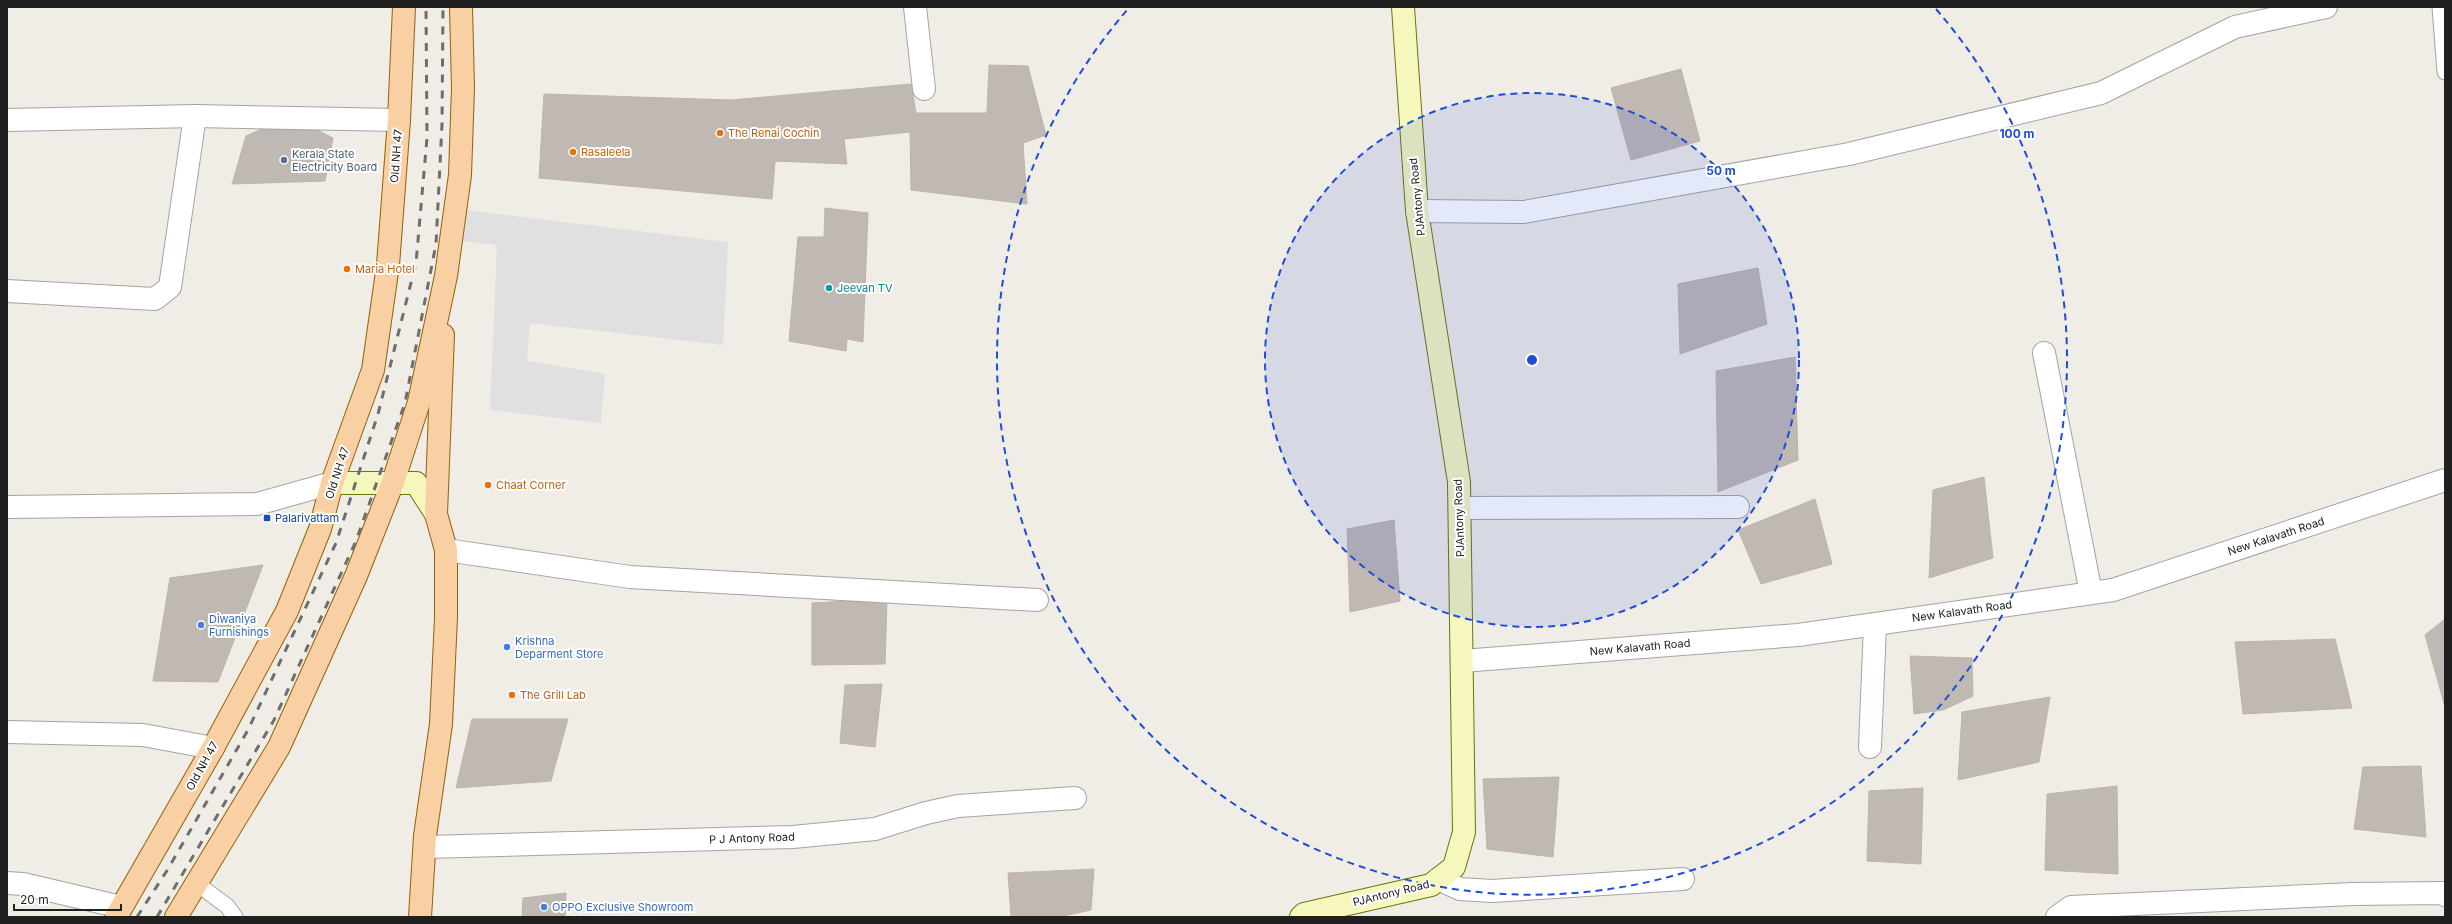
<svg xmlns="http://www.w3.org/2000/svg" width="2452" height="924" viewBox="0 0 2452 924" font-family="Inter,sans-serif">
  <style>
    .parking { fill: #e0e0e0 }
    .building { fill: #c0b8b3; stroke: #c1b3a9 }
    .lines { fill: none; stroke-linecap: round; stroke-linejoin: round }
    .lane-casing { stroke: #a4a4a4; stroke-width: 17 }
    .street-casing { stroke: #a4a4a4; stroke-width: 24 }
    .secondary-casing { stroke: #6c740a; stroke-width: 24 }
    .primary-casing { stroke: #956006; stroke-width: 24 }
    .lane { stroke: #fff; stroke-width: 15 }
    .street { stroke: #fff; stroke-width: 22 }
    .secondary { stroke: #f6f7bd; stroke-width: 22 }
    .primary { stroke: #f8d0a3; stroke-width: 22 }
    .rail { stroke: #6e6e6e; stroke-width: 3; stroke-dasharray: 8 8; stroke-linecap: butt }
    .ring { fill: none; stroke: #1d4ed8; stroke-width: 2; stroke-dasharray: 7 5 }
    .food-dot { fill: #e8710a; stroke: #fff; stroke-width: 1.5 }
    .service-dot { fill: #5c6f8a; stroke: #fff; stroke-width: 1.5 }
    .culture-dot { fill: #0f9aa8; stroke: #fff; stroke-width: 1.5 }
    .transit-dot { fill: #1a4fb4; stroke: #fff; stroke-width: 1.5 }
    .shop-dot { fill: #3f7fe0; stroke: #fff; stroke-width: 1.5 }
    .labels { text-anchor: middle; stroke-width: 4; stroke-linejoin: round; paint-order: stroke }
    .food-label { font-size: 11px; fill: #c56008; stroke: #fff; text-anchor: start }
    .service-label { font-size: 11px; fill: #4e5e75; stroke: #fff; text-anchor: start }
    .street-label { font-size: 11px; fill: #202020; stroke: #fff }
    .culture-label { font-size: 11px; fill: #0d838f; stroke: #fff; text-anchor: start }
    .transit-label { font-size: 11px; fill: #164399; stroke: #fff; text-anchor: start }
    .shop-label { font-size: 11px; fill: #366cbe; stroke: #fff; text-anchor: start }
    .centre { fill: #1d4ed8; stroke: #fff; stroke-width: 2 }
    .ring-label { font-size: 12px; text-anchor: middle; font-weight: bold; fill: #1d4ed8; stroke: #fff; stroke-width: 4; stroke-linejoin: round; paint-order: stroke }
  </style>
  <rect width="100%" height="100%" fill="#f0ece6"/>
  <path class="parking" d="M465,210l263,32 -5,103 -193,-22 -3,38 78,13 -4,49 -111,-13 7,-165 -37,-4z"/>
  <g class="building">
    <path d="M989,65l39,1 18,69 -23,8 4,61 -116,-14 -1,-58 -66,7 3,25 -72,-3 -3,38 -233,-21 5,-84 187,6 180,-16 5,29h71z"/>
    <path d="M1681,69l19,72 -69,19 -20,-72z"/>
    <path d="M269,126l48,4 16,8 -8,43 -93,3 14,-48z"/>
    <path d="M825,208l43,5 -5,129 -16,-3 -1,12 -57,-10 9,-104h26z"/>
    <path d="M1758,268l9,56 -87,30 -2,-70z"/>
    <path d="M1795,357l3,103 -80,32 -2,-121z"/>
    <path d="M1984,477l9,81 -64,20 4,-88z"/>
    <path d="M1815,499l17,65 -71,20 -23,-54z"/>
    <path d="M1394,520l6,81 -50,11 -3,-83z"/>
    <path d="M263,565l-45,117 -65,-1 17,-103z"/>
    <path d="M887,599l-2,65 -73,1v-62z"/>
    <path d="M2445,619v88l-20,-72z"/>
    <path d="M2335,639l17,69 -109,6 -8,-72z"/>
    <path d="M1910,656l62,2 1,38 -30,14 -29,4z"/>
    <path d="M882,684l-7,63 -35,-4 5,-58z"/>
    <path d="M2050,697l-11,65 -81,18 4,-68z"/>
    <path d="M472,719h96l-17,62 -95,7z"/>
    <path d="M2421,766l5,71 -72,-8 9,-62z"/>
    <path d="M1559,777l-6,80 -66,-8 -4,-70z"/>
    <path d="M2117,786l1,88 -73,-4 2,-76z"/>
    <path d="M1923,788l-2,76 -54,-3 2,-70z"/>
    <path d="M1094,869l-3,41 -32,7h-48l-3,-44z"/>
    <path d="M566,893l-1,24h-43l1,-19z"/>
  </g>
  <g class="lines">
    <defs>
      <g id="lane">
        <path d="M2440,7l5,65"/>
        <path d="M196,883l31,23 8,11"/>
      </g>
      <g id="street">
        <path d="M915,7l9,82"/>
        <path d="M7,120l188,-4 204,4"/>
        <path d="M1417,211l107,1 325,-58 252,-61 134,-66 91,-20"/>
        <path d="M7,291l148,8 15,-12 25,-171"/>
        <path d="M2044,353l47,240"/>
        <path d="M7,507l250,-3 75,-21"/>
        <path d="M1460,508l278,-1"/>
        <path d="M446,550l184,27 407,23"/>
        <path d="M1462,661l336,-26 315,-45 332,-110"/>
        <path d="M7,732l136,3 70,13"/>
        <path d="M1870,747l5,-123"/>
        <path d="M426,847l367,-10 82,-8 51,-16 32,-7 117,-8"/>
        <path d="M1438,879l22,10 32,2 191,-12"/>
        <path d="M7,883l16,1 98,23"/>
        <path d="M2057,917l14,-10 282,-13 89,-1 3,2"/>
      </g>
      <g id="secondary">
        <path d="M332,483h84l20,31"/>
        <path d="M1301,917l3,-3 127,-29 23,-18 10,-35 -5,-350 -42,-271 -14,-204"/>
      </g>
      <g id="primary">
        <path d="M116,917l97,-169 74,-137 33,-82 12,-46 41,-113 15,-105 11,-145 5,-113"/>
        <path d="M176,917l103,-170 77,-171 37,-94 26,-80 27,-126 14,-101 3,-87 -2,-81"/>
        <path d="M420,917l5,-81 16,-112 5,-106v-68l-10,-36 7,-179"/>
      </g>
    </defs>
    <use href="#lane" class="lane-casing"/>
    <use href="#street" class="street-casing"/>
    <use href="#secondary" class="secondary-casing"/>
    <use href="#primary" class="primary-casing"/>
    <use href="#lane" class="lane"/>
    <use href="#street" class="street"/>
    <use href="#secondary" class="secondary"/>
    <use href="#primary" class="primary"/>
    <g class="rail">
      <path d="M137,917l31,-48 80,-139 88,-187 42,-129 38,-151 11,-125 -1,-131"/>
      <path d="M157,917l117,-197 82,-179 49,-138 31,-159 6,-120 1,-117"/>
    </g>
  </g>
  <circle cx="1532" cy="360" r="267" fill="#1d4ed8" fill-opacity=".12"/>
  <g class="ring">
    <circle cx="1532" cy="360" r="267"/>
    <path d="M1936 9A535 535 0 1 1 1128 9"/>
  </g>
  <g class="food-dot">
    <circle cx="720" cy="133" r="4"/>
    <circle cx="573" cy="152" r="4"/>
    <circle cx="347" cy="269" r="4"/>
    <circle cx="488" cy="485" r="4"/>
    <circle cx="512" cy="695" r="4"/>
  </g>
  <circle class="service-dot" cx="284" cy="160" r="4"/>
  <circle class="culture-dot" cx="829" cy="288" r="4"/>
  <rect class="transit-dot" x="263" y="514" width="8" height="8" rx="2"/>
  <g class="shop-dot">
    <circle cx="201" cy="625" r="4"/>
    <circle cx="507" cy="647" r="4"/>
    <circle cx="544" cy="907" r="4"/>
  </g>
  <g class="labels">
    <g class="food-label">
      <text x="728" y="137">The Renai Cochin</text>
      <text x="581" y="156">Rasaleela</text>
      <text x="355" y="273">Maria Hotel</text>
      <text x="496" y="489">Chaat Corner</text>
      <text x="520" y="699">The Grill Lab</text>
    </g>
    <g class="service-label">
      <text x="292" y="158">Kerala State<tspan x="292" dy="13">Electricity Board</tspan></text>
    </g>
    <g class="street-label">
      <text transform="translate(396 156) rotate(-86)" y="4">Old NH 47</text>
      <text transform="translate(1417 197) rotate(-96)" y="4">PJAntony Road</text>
      <text transform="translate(337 473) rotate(-72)" y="4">Old NH 47</text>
      <text transform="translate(1459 518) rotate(-92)" y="4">PJAntony Road</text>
      <text transform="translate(2276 536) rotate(-18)" y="4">New Kalavath Road</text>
      <text transform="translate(1962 611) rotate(-8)" y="4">New Kalavath Road</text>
      <text transform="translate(1640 647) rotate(-5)" y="4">New Kalavath Road</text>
      <text transform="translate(202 766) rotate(-61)" y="4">Old NH 47</text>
      <text transform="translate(752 838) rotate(-2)" y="4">P J Antony Road</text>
      <text transform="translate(1391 893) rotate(-14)" y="4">PJAntony Road</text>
    </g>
    <g class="culture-label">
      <text x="837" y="292">Jeevan TV</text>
    </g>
    <g class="transit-label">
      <text x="275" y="522">Palarivattam</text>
    </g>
    <g class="shop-label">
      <text x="209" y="623">Diwaniya<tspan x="209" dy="13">Furnishings</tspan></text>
      <text x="515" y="645">Krishna<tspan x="515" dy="13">Deparment Store</tspan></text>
      <text x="552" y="911">OPPO Exclusive Showroom</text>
    </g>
  </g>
  <circle cx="1532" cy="360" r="6" class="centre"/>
  <g class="ring-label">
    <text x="2017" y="138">100 m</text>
    <text x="1721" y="175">50 m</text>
  </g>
  <rect width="2452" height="924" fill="none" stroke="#202020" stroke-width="16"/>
  <path d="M14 904v6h107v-6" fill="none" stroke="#202020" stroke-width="2"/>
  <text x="20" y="904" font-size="12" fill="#202020" stroke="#ffffff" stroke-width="3" paint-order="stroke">20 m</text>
</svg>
